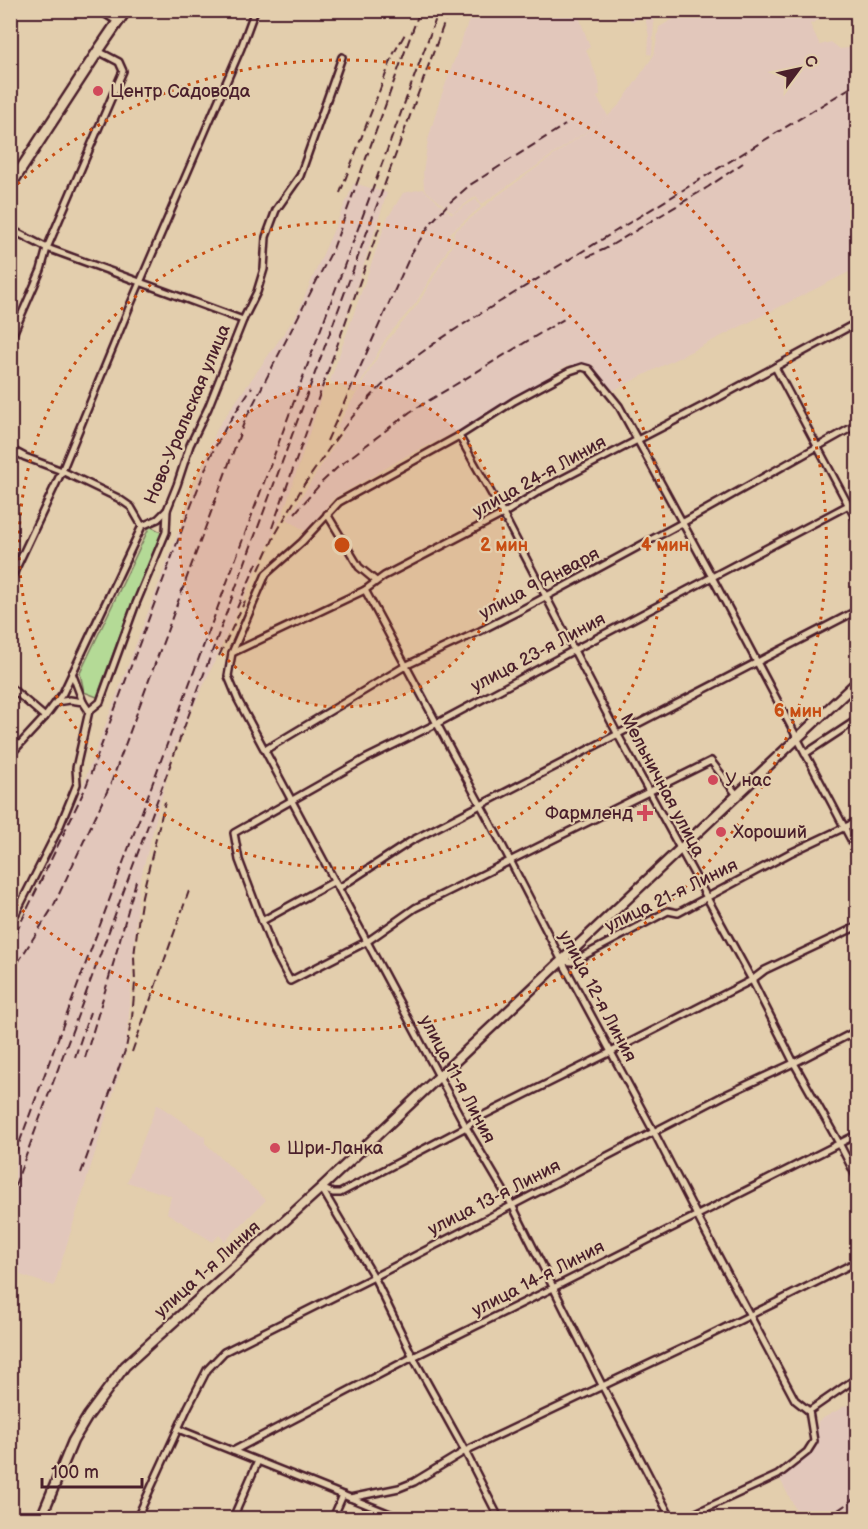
<svg xmlns="http://www.w3.org/2000/svg" width="868" height="1529" viewBox="0 0 868 1529" font-family="'Balsamiq Sans',sans-serif">
  <style>
    .built { fill: #e2c7bb }
    .green { fill: #b4da96; stroke: #7f7c60; stroke-width: 1.5 }
    .lines { fill: none; stroke-linecap: round; stroke-linejoin: round }
    .street-casing { stroke: #4a1f2b; stroke-width: 10 }
    .secondary-casing { stroke: #4a1f2b; stroke-width: 13 }
    .primary-casing { stroke: #4a1f2b; stroke-width: 14 }
    .street { stroke: #e3cead; stroke-width: 5 }
    .secondary { stroke: #e3cead; stroke-width: 8 }
    .primary { stroke: #e3cead; stroke-width: 9 }
    .rail { stroke: #4a1f2b; stroke-width: 2; stroke-dasharray: 9 4.5; stroke-linecap: butt }
    .ring { fill: none; stroke: #c84d12; stroke-width: 3; stroke-dasharray: 3 6 }
    .poi-dot { fill: #d1495b; stroke: #e3cead; stroke-width: 2 }
    .labels { text-anchor: middle; stroke-width: 4.5; stroke-linejoin: round; paint-order: stroke }
    .poi-label { font-size: 18px; fill: #4a1f2b; stroke: #e3cead; text-anchor: start }
    .street-label { font-size: 18px; fill: #4a1f2b; stroke: #e3cead }
    .centre { fill: #c84d12; stroke: #e3cead; stroke-width: 3 }
    .ring-label { font-size: 18px; text-anchor: middle; font-weight: bold; fill: #c84d12; stroke: #e3cead; stroke-width: 4.5; stroke-linejoin: round; paint-order: stroke }
  </style>
  <rect width="100%" height="100%" fill="#e3cead"/>
  <filter id="ink" filterUnits="userSpaceOnUse"><feTurbulence type="fractalNoise" baseFrequency=".0167" numOctaves="2"/><feDisplacementMap in="SourceGraphic" scale="12" xChannelSelector="R" yChannelSelector="G"/><feConvolveMatrix kernelMatrix="1 2 1 2 8 2 1 2 1" color-interpolation-filters="sRGB"/></filter>
  <g filter="url(#ink)">
    <g class="built">
      <path d="M473,11h104l13,36 -4,3 13,32 1,13 -3,2 11,19 13,-13 33,-48 5,-28 29,-16h133l4,6 -15,7 10,21 11,-3 9,7 17,-2v221l-245,123 -15,-14 -4,-12h-25l-112,67 -48,23 -75,44 -27,33 -19,-13 55,-86 -5,-7 50,-85 31,-37 37,-64 -2,-7 44,-37 110,-79 -125,87 -6,-8 -23,17 -29,-24 -1,-17 5,-32 11,-38 28,-77z"/>
      <path d="M629,11h22l3,13 -2,31 -4,-1 1,-17 -4,-20 -14,4z"/>
      <path d="M354,183l33,10 -104,321 -109,235 -35,136 -13,167 -72,234 -43,-14v-332l66,-140 141,-373 78,-111z"/>
      <path d="M423,189l29,25 24,-15 5,8 -31,26 3,7 -37,63 -30,35 -31,55 -25,-12 57,-162 16,-26z"/>
      <path d="M157,1104l48,33v6l61,57 -41,41 -6,-6 -6,7 -46,-29 4,-17 -44,-14z"/>
      <path d="M847,1405l7,12 3,-3v104h-57l-20,-39 26,-23 10,-12 2,-23z"/>
    </g>
    <path class="green" d="M150,526l13,7 -38,88 -28,76 -13,-5 -4,-19z"/>
    <g class="lines">
      <defs>
        <g id="street">
          <path d="M10,229l37,19 196,72"/>
          <path d="M10,341l31,-71 6,-22 76,-177 -4,-9 -21,-11"/>
          <path d="M775,367l83,156"/>
          <path d="M459,436l44,78 115,221 134,245 42,83 45,80 19,37"/>
          <path d="M10,449l15,8 37,14 56,27 13,9 11,19"/>
          <path d="M327,514l32,53 17,14"/>
          <path d="M10,581l52,-110 67,-163 112,-260 14,-38"/>
          <path d="M365,590l134,249 63,122 92,171 53,103 88,165 14,11"/>
          <path d="M232,653l133,-63 19,-14 119,-62 38,-24 162,-84 155,-84"/>
          <path d="M72,673l11,29"/>
          <path d="M10,687l35,30"/>
          <path d="M89,711l11,-9 35,-96 31,-74 1,-22"/>
          <path d="M265,750l142,-85 73,-34 41,-21 161,-87 176,-99"/>
          <path d="M805,754l53,-35"/>
          <path d="M10,755l35,-38 18,-24 79,-167 16,-7 9,-9 10,-25 13,-40 18,-37 35,-88 14,-28 7,-23 2,-32 10,-27 24,-34 42,-119"/>
          <path d="M335,881l-73,40 -23,-61 -5,-27 131,-74 71,-35 138,-74 284,-150"/>
          <path d="M339,888l72,-47 447,-231"/>
          <path d="M262,921l11,28 17,32 78,-40 47,-33 296,-147 26,34"/>
          <path d="M10,925l49,-97 18,-44 -1,-16 13,-57 -6,-9 -13,-2 -14,2"/>
          <path d="M562,961l10,1 96,-51 10,2 112,-60 68,-32"/>
          <path d="M321,1188l12,5h7l126,-66 12,-9 133,-66 141,-72 13,-10 93,-44"/>
          <path d="M322,1189l52,88 39,80 52,94 34,67"/>
          <path d="M178,1429l222,89"/>
          <path d="M233,1451l180,-94 140,-69 305,-154"/>
          <path d="M350,1498l49,-10 15,-6 51,-31 239,-113 77,-38 77,-39"/>
          <path d="M137,1518l51,-111 19,-37 17,-18 150,-75 349,-181 75,-35 60,-31"/>
          <path d="M233,1518l25,-57"/>
          <path d="M333,1518l10,-23"/>
          <path d="M671,1518l-69,-133 -90,-180 -46,-78 -228,-427 -10,-24 4,-23 34,-79 36,-32 37,-40 120,-66 55,-35 56,-30 12,-4 7,2 30,37 93,171 146,276"/>
          <path d="M685,1518l93,-43 29,-23 7,-11 -5,-30 49,-34"/>
        </g>
        <g id="secondary">
          <path d="M102,10l17,11"/>
          <path d="M41,1518l32,-77 15,-25 37,-50 196,-178 537,-507"/>
        </g>
        <path id="primary" d="M10,186l88,-135 28,-41"/>
      </defs>
      <use href="#street" class="street-casing"/>
      <use href="#secondary" class="secondary-casing"/>
      <use href="#primary" class="primary-casing"/>
      <use href="#street" class="street"/>
      <use href="#secondary" class="secondary"/>
      <use href="#primary" class="primary"/>
      <g class="rail">
        <path d="M340,193l54,-140 11,-19"/>
        <path d="M587,257l18,-8 103,-62 35,-24"/>
        <path d="M327,441l84,-187 20,-31 17,-19 22,-19 95,-60"/>
        <path d="M303,486c19,-26 36,-55 58,-79 14,-15 30,-31 47,-44 34,-27 72,-49 108,-71l342,-209"/>
        <path d="M295,513l27,-31 17,-16 71,-54 154,-93"/>
        <path d="M272,528l107,-300"/>
        <path d="M259,570l16,-35 31,-54"/>
        <path d="M237,608l21,-47"/>
        <path d="M219,656l26,-55"/>
        <path d="M10,945l75,-156 101,-270 25,-64 15,-28 26,-40"/>
        <path d="M10,975l43,-68 58,-124 134,-363 88,-171 87,-239"/>
        <path d="M132,1052l58,-164"/>
        <path d="M75,1057l15,-45"/>
        <path d="M85,1058l29,-97 22,-80"/>
        <path d="M10,1168l429,-1158"/>
        <path d="M81,1173l45,-125 6,-30 3,-35 -1,-27 5,-41 3,-19 23,-94"/>
        <path d="M10,1199l439,-1189"/>
        <path d="M827,1518l31,-22"/>
      </g>
    </g>
  </g>
  <circle cx="342" cy="545" r="162" fill="#c84d12" fill-opacity=".12"/>
  <g class="ring">
    <circle cx="342" cy="545" r="162"/>
    <circle cx="342" cy="545" r="323"/>
    <path d="M11 190A485 485 0 1 1 11 900"/>
  </g>
  <g class="poi-dot">
    <circle cx="98" cy="91" r="6"/>
    <circle cx="713" cy="780" r="6"/>
    <path d="M642 804h6v6h6v6h-6v6h-6v-6h-6v-6h6z"/>
    <circle cx="721" cy="832" r="6"/>
    <circle cx="275" cy="1148" r="6"/>
  </g>
  <g class="labels">
    <g class="poi-label">
      <text x="110" y="97">Центр Садовода</text>
      <text x="725" y="786">У нас</text>
      <text x="633" y="819" text-anchor="end">Фармленд</text>
      <text x="733" y="838">Хороший</text>
      <text x="287" y="1154">Шри-Ланка</text>
    </g>
    <g class="street-label">
      <text transform="translate(187 414) rotate(-67)" y="6">Ново-Уральская улица</text>
      <text transform="translate(539 476) rotate(-29)" y="6">улица 24-я Линия</text>
      <text transform="translate(539 583) rotate(-28)" y="6">улица 9 Января</text>
      <text transform="translate(538 652) rotate(-28)" y="6">улица 23-я Линия</text>
      <text transform="translate(663 785) rotate(62)" y="6">Мельничная улица</text>
      <text transform="translate(671 895) rotate(-26)" y="6">улица 21-я Линия</text>
      <text transform="translate(598 996) rotate(62)" y="6">улица 12-я Линия</text>
      <text transform="translate(458 1079) rotate(62)" y="6">улица 11-я Линия</text>
      <text transform="translate(494 1197) rotate(-27)" y="6">улица 13-я Линия</text>
      <text transform="translate(207 1269) rotate(-42)" y="6">улица 1-я Линия</text>
      <text transform="translate(538 1278) rotate(-27)" y="6">улица 14-я Линия</text>
    </g>
  </g>
  <circle cx="342" cy="545" r="9" class="centre"/>
  <g class="ring-label">
    <text x="504" y="551">2 мин</text>
    <text x="665" y="551">4 мин</text>
    <text x="798" y="717">6 мин</text>
  </g>
  <rect width="868" height="1529" fill="none" stroke="#e3cead" stroke-width="36"/>
  <rect x="18" y="18" width="832" height="1493" fill="none" stroke="#4a1f2b" stroke-width="2" filter="url(#ink)"/>
  <g transform="translate(799 69) rotate(57)" stroke="#e3cead" stroke-width="4.5" paint-order="stroke">
  <path d="M0-4.5L10 22L0 15L-10 22Z" fill="#4a1f2b"/>
  <text y="-9" font-size="16" font-weight="bold" text-anchor="middle" fill="#4a1f2b">С</text>
  </g>
  <path d="M42 1478v9h100v-9" fill="none" stroke="#4a1f2b" stroke-width="3"/>
  <text x="51" y="1478" font-size="18" fill="#4a1f2b" stroke="#e3cead" stroke-width="4.5" paint-order="stroke">100 m</text>
</svg>
